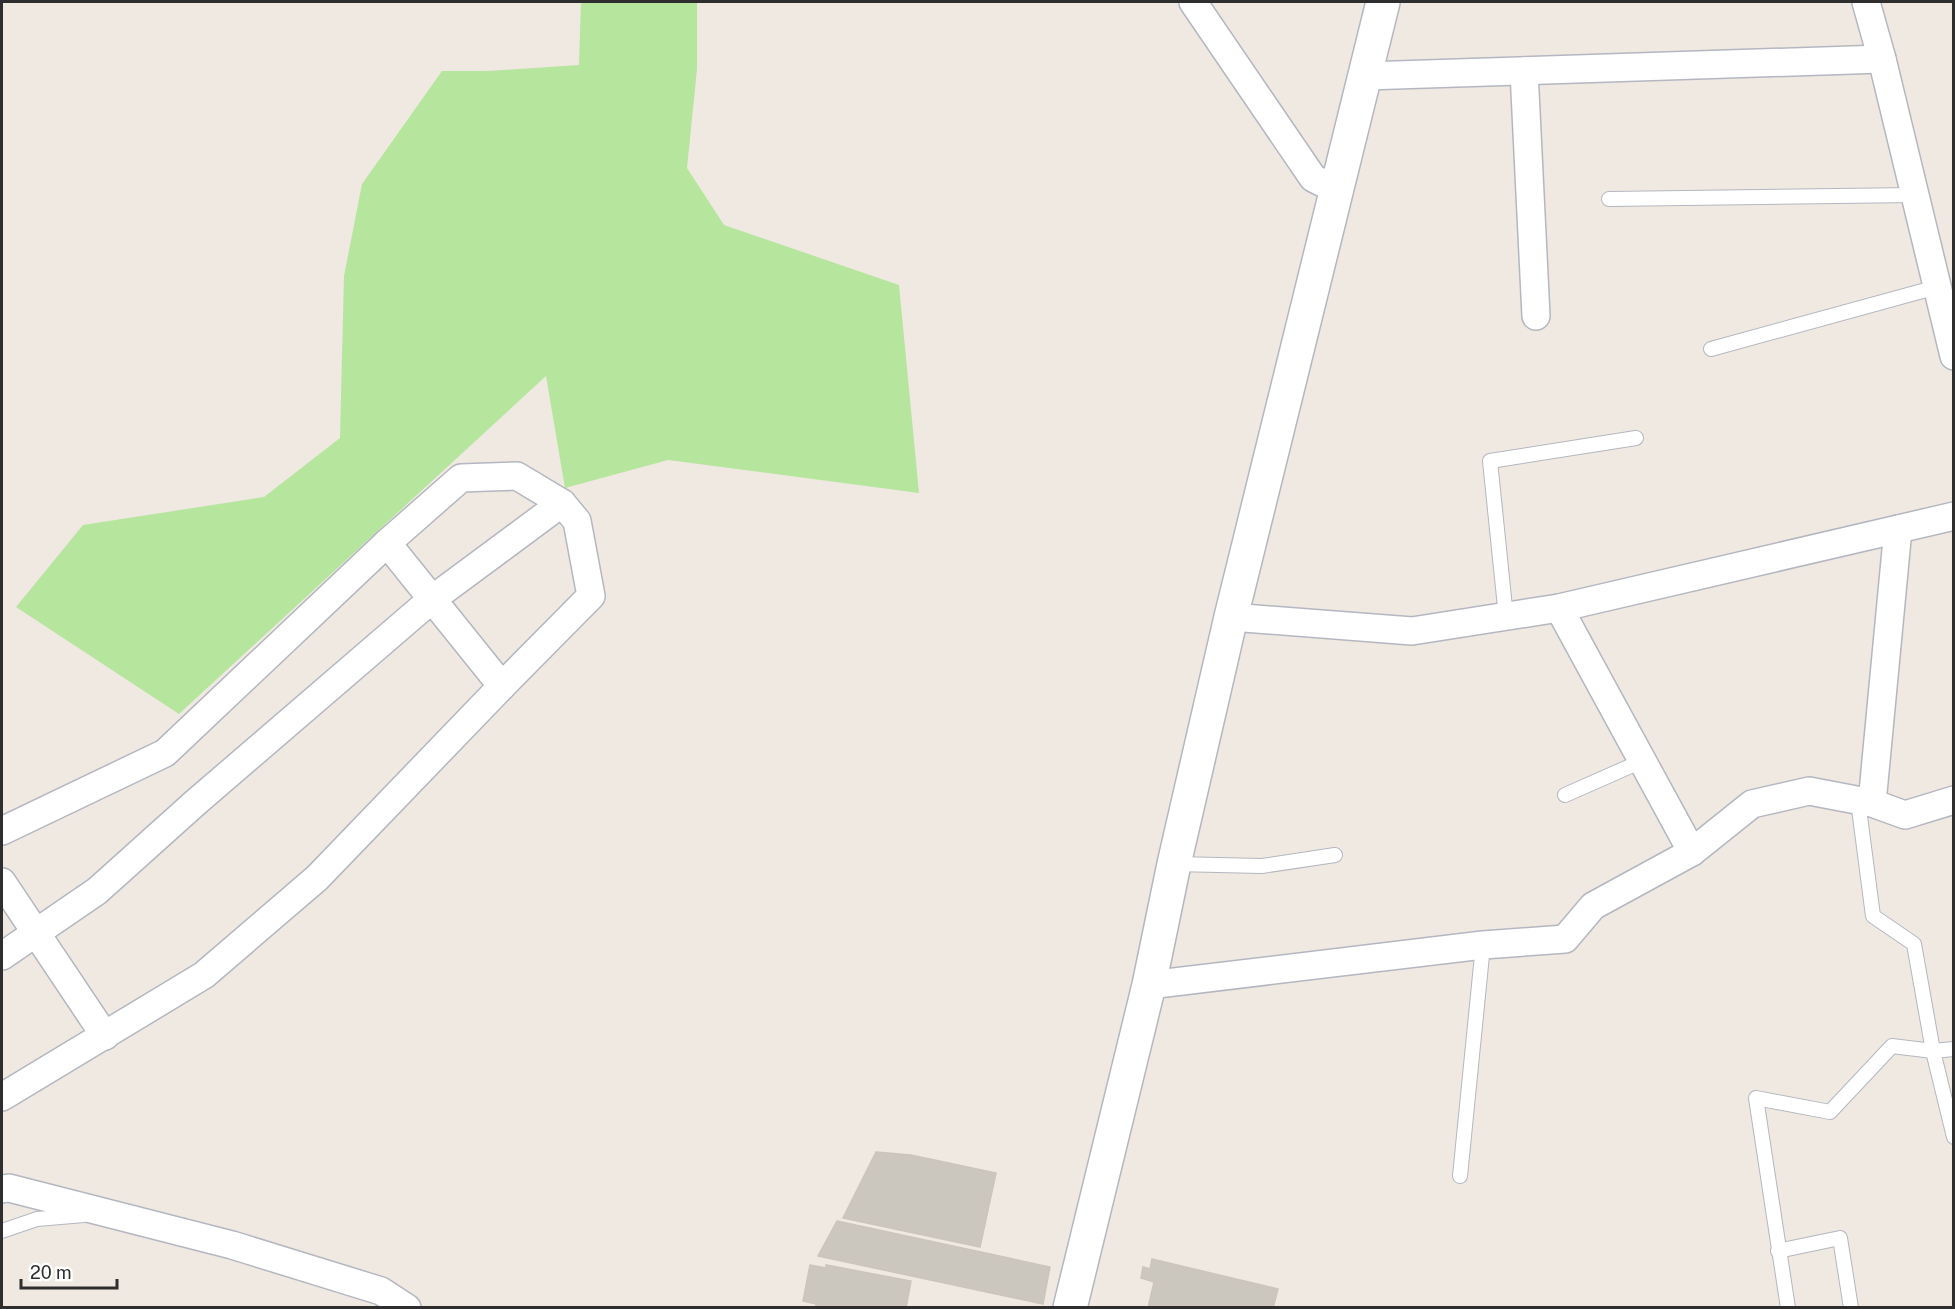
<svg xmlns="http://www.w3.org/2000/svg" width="1955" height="1309" viewBox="0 0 1955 1309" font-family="'Public Sans',sans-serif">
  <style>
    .green { fill: #b6e59e }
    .building { fill: #cbc7bf; stroke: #cbc5ba; stroke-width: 1.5 }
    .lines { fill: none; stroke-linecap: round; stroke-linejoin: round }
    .lane-casing { stroke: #b4b7c1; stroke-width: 16 }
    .street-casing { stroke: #b4b7c1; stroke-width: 30 }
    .secondary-casing { stroke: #b4b7c1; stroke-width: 36 }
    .lane { stroke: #fff; stroke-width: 14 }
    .street { stroke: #fff; stroke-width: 27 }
    .secondary { stroke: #fff; stroke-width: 33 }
  </style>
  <rect width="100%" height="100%" fill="#efe9e1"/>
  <path class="green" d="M581,2h116v67l-10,99 37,57 175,60 20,208 -251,-33 -103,28 -19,-112 -367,338 -163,-107 67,-82 181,-28 76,-59 4,-162 18,-92 80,-113h46l91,-6z"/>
  <g class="building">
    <path d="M876,1152l35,3 85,18 -16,74 -137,-29z"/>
    <path d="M837,1221l213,46 -7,37 -225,-48z"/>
    <path d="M1152,1259l126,30 -5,19h-125l6,-26 -13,-4 2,-11 7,2z"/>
    <path d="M810,1265l16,3v-3l85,16 -5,27h-90v-4l-13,-3z"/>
  </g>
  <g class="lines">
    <defs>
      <g id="lane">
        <path d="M1609,199l306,-4"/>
        <path d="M1711,349l226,-62"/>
        <path d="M1506,617l-16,-156 146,-23"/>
        <path d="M1565,795l77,-34"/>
        <path d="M1858,801l15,115 41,28 19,107 21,86"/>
        <path d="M1174,864l88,2 73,-11"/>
        <path d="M1460,1176l23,-231"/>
        <path d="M2,1231l35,-12 47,-4"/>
        <path d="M1778,1251l62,-13 11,70"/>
        <path d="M1788,1308l-32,-210 74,14 62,-66 41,5 21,-2"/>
      </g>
      <g id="street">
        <path d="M1193,2l120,176 24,12"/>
        <path d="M1866,2l16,57 72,297"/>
        <path d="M1524,71l12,245"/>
        <path d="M1365,76l517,-17"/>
        <path d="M387,543l115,143"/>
        <path d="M1559,608l133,244"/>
        <path d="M1231,617l181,14 147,-23 395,-92"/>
        <path d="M1872,803l26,-274"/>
        <path d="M2,831l163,-78 222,-210 74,-65 56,-2 45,27 15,18 14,75 -89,90 -185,192 -113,97 -202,122"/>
        <path d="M2,882l103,154"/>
        <path d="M2,956l95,-65 98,-88 236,-203 131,-97"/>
        <path d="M1149,985l334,-40 82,-6 28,-33 99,-54 60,-48 57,-13 63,12 33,12 49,-15"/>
        <path d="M2,1189l7,-1 223,57 149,46 26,17"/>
      </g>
      <path id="secondary" d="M1070,1308l79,-323 25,-121 57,-247 152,-615"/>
    </defs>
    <use href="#lane" class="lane-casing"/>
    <use href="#street" class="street-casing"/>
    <use href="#secondary" class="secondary-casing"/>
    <use href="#lane" class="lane"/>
    <use href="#street" class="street"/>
    <use href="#secondary" class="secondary"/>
  </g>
  <rect width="1955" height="1309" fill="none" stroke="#2e2e2e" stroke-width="6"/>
  <path d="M21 1279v9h96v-9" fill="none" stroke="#2e2e2e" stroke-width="3"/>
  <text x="30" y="1279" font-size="18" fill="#2e2e2e" stroke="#ffffff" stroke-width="4.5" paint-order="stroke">20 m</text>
</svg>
